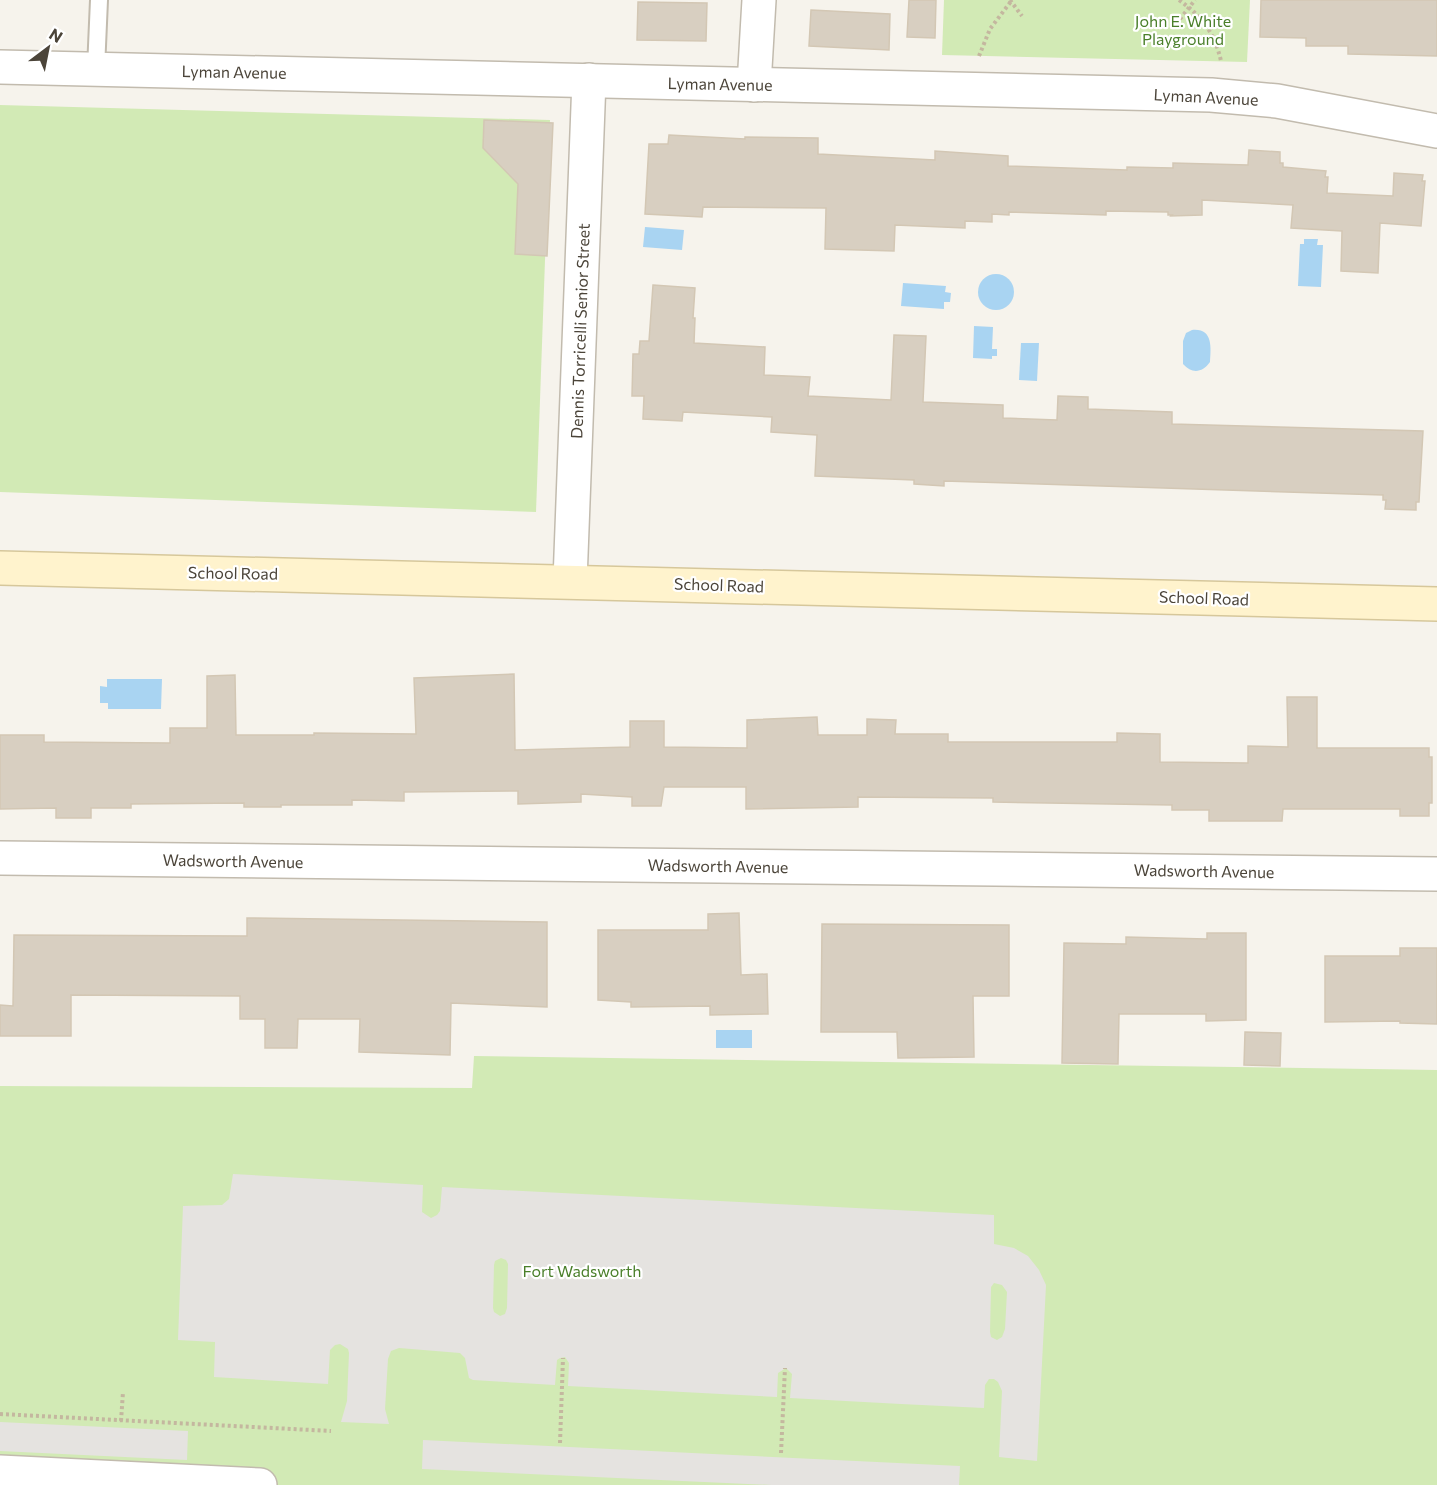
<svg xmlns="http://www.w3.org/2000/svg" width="1437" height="1485" viewBox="0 0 1437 1485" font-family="Commissioner,sans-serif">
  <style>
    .green { fill: #d2eab5 }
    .parking { fill: #e5e3e0; fill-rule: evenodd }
    .water { fill: #a9d4f2 }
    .building { fill: #d8cfc1; stroke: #d3c7b4; stroke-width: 1.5 }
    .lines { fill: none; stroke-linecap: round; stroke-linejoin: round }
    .lane-casing { stroke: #c2bbae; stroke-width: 20 }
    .street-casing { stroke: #c2bbae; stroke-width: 36 }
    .secondary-casing { stroke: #d6c79b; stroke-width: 36 }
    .path { stroke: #c4b79f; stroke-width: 4; stroke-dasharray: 3 3; stroke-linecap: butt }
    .lane { stroke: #fff; stroke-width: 16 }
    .street { stroke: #fff; stroke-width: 33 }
    .secondary { stroke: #fff3cd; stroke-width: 33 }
    .labels { text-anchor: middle; stroke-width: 4.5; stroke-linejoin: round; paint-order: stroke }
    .park-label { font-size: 16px; fill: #4a7f2a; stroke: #fff }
    .street-label { font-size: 16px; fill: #4b4439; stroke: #fff }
  </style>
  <rect width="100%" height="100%" fill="#f6f3ec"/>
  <g class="green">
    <path d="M944,0h306l-3,62 -305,-7z"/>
    <path d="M0,105l550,15 -14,392 -536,-20z"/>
    <path d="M474,1056l963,14v415h-1437v-399l472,2z"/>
  </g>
  <g class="parking">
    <path d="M233,1174l190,11 -1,27 9,6 6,-3 3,-4 2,-24 552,28v29l20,4 14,8 11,14 7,15 -9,176 -38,-4 3,-66 -4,-9 -4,-3h-5l-4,6 -1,23 -83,-4 -111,-6 2,-24 -6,-6 -8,5 -1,24 -209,-11 1,-23 -4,-6 -5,1 -3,2 -2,25 -82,-5 -4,-2 -4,-20 -5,-5 -61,-5 -8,3 -3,8 -3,50 4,15 -48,-2 6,-21 2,-48 -1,-4 -8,-5 -5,1 -5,5 -2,34 -114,-7 1,-35 -37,-2 5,-134 39,-1 7,-6zM501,1258l5,2 2,4 -1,44 -2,6 -5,2 -6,-4 -1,-4 1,-43 1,-4zM994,1283l8,2 5,7 -2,37 -3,8 -5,3 -6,-3 -1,-5 1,-45z"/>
    <path d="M0,1422l188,9 -1,29 -187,-9z"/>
    <path d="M423,1440l537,26 -1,19h-187l-350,-16z"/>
  </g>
  <g class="water">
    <path d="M645,227l39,3 -2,20 -39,-3z"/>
    <path d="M1304,239h14l-1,6h6l-2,42 -23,-1 2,-42h4z"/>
    <circle cx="996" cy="292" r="18"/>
    <path d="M903,283l43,3 -1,6 6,1 -1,9h-6v7l-43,-3z"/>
    <path d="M974,326l19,1 -1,22h5v7h-5v3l-19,-1z"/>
    <path d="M1192,330c21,-2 19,17 18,32 -8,11 -18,12 -27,2v-23l3,-8z"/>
    <path d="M1021,343h18l-2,38 -18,-1z"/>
    <path d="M107,679h55l-1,30h-53v-6h-8v-17l7,1z"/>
    <rect x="716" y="1030" width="36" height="18"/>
  </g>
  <g class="building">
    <path d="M909,0h27l-1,38 -28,-1z"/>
    <path d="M1261,0h176v56l-89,-2v-8h-42v-8l-46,-1z"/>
    <path d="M638,2l69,1 -1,38 -69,-1z"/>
    <path d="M811,10l79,4 -1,36 -80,-4z"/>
    <path d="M484,120l69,3 -6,133 -32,-2 3,-70 -35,-36z"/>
    <path d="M669,135l76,4v-2l73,1v16l117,6v-9l73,5v10l119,4v-3l46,1v-5l75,2 1,-15 31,2v11h3v4l43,4 -1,6h3l-1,16 66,3 1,-23 29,2 -1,6h3l-4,45 -41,-3 -2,50 -37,-2 1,-40 -51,-3 2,-23 -91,-5v15l-31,1 1,-1h-4v-3l-62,-1v4l-97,-3v3l-17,-1v8l-27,-1v7l-70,-3 -1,26 -69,-2 1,-41 -123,-1 -1,10 -57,-3 4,-70h19z"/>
    <path d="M653,285l42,3 -2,30h2l-1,25 71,4 -1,28 46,2 -2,19 83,4 3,-65 32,1 -3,66 80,3v13l54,2 1,-24 30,1v12l84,3v12l251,7 -4,71h-3v8l-31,-1 1,-9h-3v-5l-439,-14v5l-30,-2v-4l-99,-4 2,-41 -46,-3 1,-15 -89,-5 -1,9 -39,-2 1,-23h-12l1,-42h6l1,-13h9z"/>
    <path d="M514,674l1,76 115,-3v-26h34v26l83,1v-28l70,-3 1,18h49v-16l29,1 -1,14h53v8h169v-9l43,1v28l88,1v-17l40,1 -1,-50h30v51h112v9h3v46h-3v13h-29v-7h-117l-1,12h-73v-11h-37v-5l-179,-3v-4l-135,-1v10l-112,2v-22h-82l-3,19h-29v-9l-51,-3v8l-63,2v-13l-114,1v9l-52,-1v5h-71v2h-37v-4l-113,1v4h-40v10h-35v-10l-56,1v-74h44v7l126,1v-15h37v-52l28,-1 1,60h78v-2l102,1 -2,-56z"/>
    <path d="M739,913l2,62 26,-1 1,40 -58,1v-9l-79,1v-5l-33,-2v-70h110v-16z"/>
    <path d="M247,918l300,4v85l-96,-4 -1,52 -91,-3 1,-33h-62l-1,29h-32v-29h-25v-23l-169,-1v41h-71v-31l13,1 1,-71 233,1z"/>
    <path d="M822,924l187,1v71h-36l1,61 -76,1 -1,-26h-76z"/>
    <path d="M1207,933h39v87l-40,1v-7h-87l-1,50 -56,-1 2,-120 62,1v-7l81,2z"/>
    <path d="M1400,948h37v76l-37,-1v-2l-75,1v-66h75z"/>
    <path d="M1245,1032l36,1 -1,33 -36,-1z"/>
  </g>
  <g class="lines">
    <defs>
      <path id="lane" d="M96,69l3,-69"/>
      <g id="street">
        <path d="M0,67l1211,28 66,6 160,30"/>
        <path d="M754,85l5,-85"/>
        <path d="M570,581l19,-501"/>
        <path d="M0,858l1437,16"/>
        <path d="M0,1472l260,13"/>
      </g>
      <path id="secondary" d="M0,568l1437,36"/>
    </defs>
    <use href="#lane" class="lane-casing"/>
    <use href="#street" class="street-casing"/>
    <use href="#secondary" class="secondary-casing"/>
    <g class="path">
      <path d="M1010,0l12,16"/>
      <path d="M1179,0c23,16 36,34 42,61"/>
      <path d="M1180,19l15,-19"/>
      <path d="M979,56l11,-27 22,-29"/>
      <path d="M0,1414l331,17"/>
      <path d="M121,1421l2,-29"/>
      <path d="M560,1443l3,-85"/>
      <path d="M781,1453l4,-85"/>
    </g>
    <use href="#lane" class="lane"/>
    <use href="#street" class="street"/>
    <use href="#secondary" class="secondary"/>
  </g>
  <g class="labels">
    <g class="park-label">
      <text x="1183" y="27">John E. White<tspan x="1183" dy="18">Playground</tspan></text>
      <text x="582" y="1277">Fort Wadsworth</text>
    </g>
    <g class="street-label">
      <text transform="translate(234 72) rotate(1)" y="6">Lyman Avenue</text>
      <text transform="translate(720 84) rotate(1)" y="6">Lyman Avenue</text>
      <text transform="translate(1206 97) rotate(3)" y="6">Lyman Avenue</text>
      <text transform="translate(580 331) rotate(-88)" y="6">Dennis Torricelli Senior Street</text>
      <text transform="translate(233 573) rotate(1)" y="6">School Road</text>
      <text transform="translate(719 585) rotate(2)" y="6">School Road</text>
      <text transform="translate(1204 598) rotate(2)" y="6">School Road</text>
      <text transform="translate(233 861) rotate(1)" y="6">Wadsworth Avenue</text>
      <text transform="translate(718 866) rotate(1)" y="6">Wadsworth Avenue</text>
      <text transform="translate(1204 871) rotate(1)" y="6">Wadsworth Avenue</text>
    </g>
  </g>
  <g transform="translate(48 48) rotate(32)" stroke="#ffffff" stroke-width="4.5" paint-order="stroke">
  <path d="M0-4.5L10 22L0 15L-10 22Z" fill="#4b4439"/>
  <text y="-9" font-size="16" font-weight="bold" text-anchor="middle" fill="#4b4439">N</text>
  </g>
</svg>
